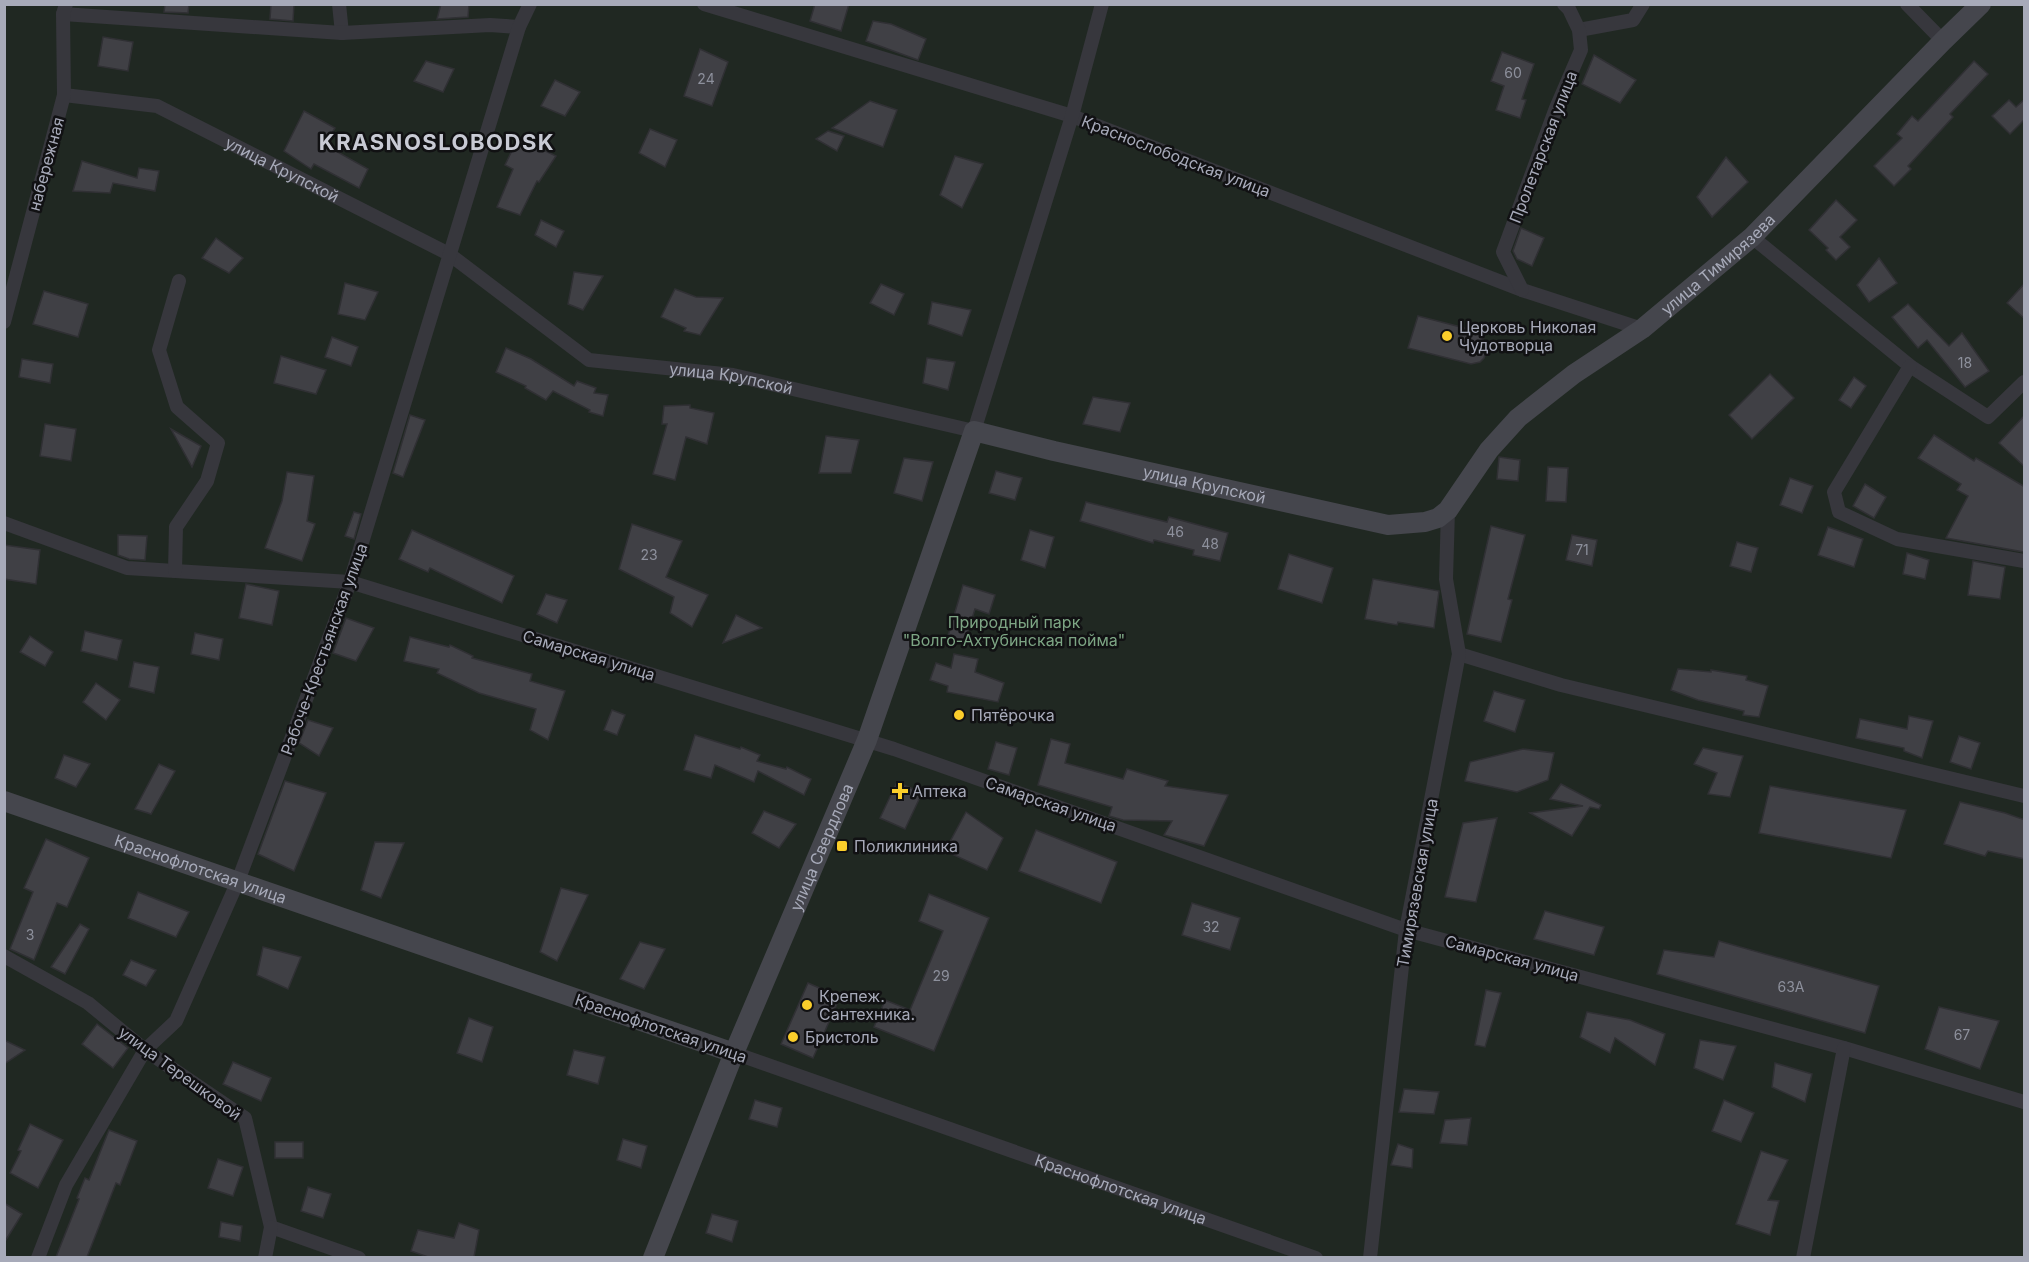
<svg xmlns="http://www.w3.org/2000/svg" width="2029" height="1262" viewBox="0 0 2029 1262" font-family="Inter,sans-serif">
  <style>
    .green { fill: #202822 }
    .building { fill: #404045; stroke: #303034; stroke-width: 1.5 }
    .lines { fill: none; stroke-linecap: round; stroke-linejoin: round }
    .street { stroke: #37373d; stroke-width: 14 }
    .secondary { stroke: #45464d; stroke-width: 20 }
    .poi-dot { fill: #fbce2b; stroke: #111113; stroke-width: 2 }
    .labels { text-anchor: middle; stroke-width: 5; stroke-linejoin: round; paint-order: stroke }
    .number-label { font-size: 14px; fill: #8d909c }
    .street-label { font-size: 16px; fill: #a7aab9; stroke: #111113 }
    .poi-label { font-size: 16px; fill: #a7aab9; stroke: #111113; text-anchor: start }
    .park-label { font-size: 16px; fill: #7da584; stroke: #111113 }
    .district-label { font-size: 22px; font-weight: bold; letter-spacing: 1.5px; fill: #c8cad4; stroke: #111113 }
  </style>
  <rect width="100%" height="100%" fill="#161618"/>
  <path class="green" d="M5,5h2019v1252l-2019,1z"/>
  <g class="building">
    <path d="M165,4h24l-1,9 -24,-1z"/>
    <path d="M271,4h23l-1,17 -23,-2z"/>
    <path d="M441,4h28l-1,13 -31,2z"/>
    <path d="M815,4h34l-8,27 -31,-10z"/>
    <path d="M873,21l18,3 35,15 -8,21 -52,-19z"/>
    <path d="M103,37l30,5 -5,29 -30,-5z"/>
    <path d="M700,49l28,13 -16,44 -28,-10z"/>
    <path d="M1502,52l32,12 -12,35 4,1 -6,18 -24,-8 8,-24 -13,-5z"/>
    <path d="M1594,55l42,25 -16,23 -38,-19z"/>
    <path d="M426,61l28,8 -11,23 -29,-11z"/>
    <path d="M1974,61l14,13 -38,40 3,3 -45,49 3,3 -17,17 -20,-20 28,-28 -5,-4 15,-18 6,5z"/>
    <path d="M555,80l25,12 -15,24 -24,-10z"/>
    <path d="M2025,99v20l-15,15 -18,-18 17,-16 7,7z"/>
    <path d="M870,101l27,9 -14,37 -51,-19z"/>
    <path d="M304,111l31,17 -10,17 43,24 -9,19 -45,-24 -3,5 -27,-18z"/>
    <path d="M650,129l27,11 -12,27 -26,-14z"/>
    <path d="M828,131l16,5 -7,15 -21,-12z"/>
    <path d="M518,138l38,18 -17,26 -2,-1 -17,34 -23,-8 16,-38 -8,-4z"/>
    <path d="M955,156l28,8 -21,44 -22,-13z"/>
    <path d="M1726,157l22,25 -36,35 -15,-20z"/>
    <path d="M82,161l55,17 2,-10 20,3 -4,20 -42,-8 -3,10 -37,-2z"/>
    <path d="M1836,200l21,20 -17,17 10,10 -14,13 -10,-10 2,-2 -19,-18z"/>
    <path d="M541,220l23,11 -8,16 -21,-12z"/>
    <path d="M1521,228l23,10 -12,28 -15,-7 -4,-8z"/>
    <path d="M216,238l27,20 -14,15 -27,-15z"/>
    <path d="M1879,258l18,25 -28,19 -12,-17z"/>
    <path d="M574,272l29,4 -20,34 -15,-6z"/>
    <path d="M345,283l33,9 -13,28 -27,-6z"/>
    <path d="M2025,283v36l-18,-16z"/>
    <path d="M881,284l23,10 -10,21 -24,-12z"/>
    <path d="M675,289l21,8 27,1 -23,37 -16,-4 2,-3 -25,-11z"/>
    <path d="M44,291l44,13 -10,33 -45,-13z"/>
    <path d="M932,302l39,8 -9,26 -34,-12z"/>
    <path d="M1908,304l41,42 13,-13 27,38 -24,16 -38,-47 -9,8 -26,-31z"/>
    <path d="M1418,316l62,16 7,17 -3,9 -4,4 -9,2 -63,-16z"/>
    <path d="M332,337l26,10 -7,19 -26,-9z"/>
    <path d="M506,348l25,11 43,27 3,-5 19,7 -2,5 14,2 -5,21 -14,-4 1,-2 -37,-19 -7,9 -21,-12 1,-2 -30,-14z"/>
    <path d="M281,356l45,14 -10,24 -42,-11z"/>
    <path d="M927,358l28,4 -7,28 -25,-7z"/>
    <path d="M22,359l31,5 -3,19 -31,-6z"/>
    <path d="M1770,374l24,24 -42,41 -23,-24z"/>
    <path d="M1854,377l12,9 -15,22 -12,-8z"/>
    <path d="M1093,397l37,6 -10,29 -37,-8z"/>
    <path d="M690,405v3l24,5 -7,31 -21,-7 -11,43 -22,-6 14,-50h-5l2,-18z"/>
    <path d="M410,415l15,5 -22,57 -10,-4z"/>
    <path d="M2025,415v52l-26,-24z"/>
    <path d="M45,424l31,5 -5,32 -31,-5z"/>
    <path d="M171,429l30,17 -9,21z"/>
    <path d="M1934,435l40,26 2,-3 49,29 -1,65 -78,-14 22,-42 -11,-6 4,-6 -43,-26z"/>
    <path d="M826,436l33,4 -8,33h-32z"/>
    <path d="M1499,457l21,3 -2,21 -21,-2z"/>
    <path d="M904,458l29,4 -11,39 -28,-8z"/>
    <path d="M1548,467l20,1 -2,34 -20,-1z"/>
    <path d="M996,471l26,7 -7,22 -26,-7z"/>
    <path d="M287,472l27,4 -7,45 8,3 -13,37 -37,-13 17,-47z"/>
    <path d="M1790,478l23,8 -11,27 -22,-8z"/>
    <path d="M1865,484l21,13 -12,21 -21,-12z"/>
    <path d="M1086,502l81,20 2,-5 59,16 -8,28 -27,-6 1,-5 -40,-10 -1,3 -73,-22z"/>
    <path d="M354,512l7,2 -7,25 -9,-3z"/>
    <path d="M632,524l50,17 -16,36 42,18 -16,32 -22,-14 4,-16 -55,-28z"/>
    <path d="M1491,526l34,9 -17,64 4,1 -11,42 -34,-8z"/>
    <path d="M1828,527l35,12 -9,28 -36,-12z"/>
    <path d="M412,530l102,46 -12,27 -72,-35 -2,4 -29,-13z"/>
    <path d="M1030,530l24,7 -9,31 -24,-8z"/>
    <path d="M118,535l29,1 -2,24 -16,-1 -11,-4z"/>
    <path d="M1572,535l25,5 -5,26 -26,-6z"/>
    <path d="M1737,542l21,6 -7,24 -21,-6z"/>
    <path d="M4,545l36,5 -4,34 -32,-5z"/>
    <path d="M1907,553l22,7 -4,19 -22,-5z"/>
    <path d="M1289,554l44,14 -11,35 -44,-14z"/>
    <path d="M1973,561l32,6 -5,32 -32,-4z"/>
    <path d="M1373,579l66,12 -5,37 -36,-6 -1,3 -32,-6z"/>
    <path d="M246,584l33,7 -7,34 -33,-7z"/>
    <path d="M963,585l32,10 -6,19 -14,-5 -10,32 -17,-5z"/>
    <path d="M546,594l21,6 -10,23 -20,-9z"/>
    <path d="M736,615l26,13 -39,15z"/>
    <path d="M346,618l28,10 -18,33 -23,-8z"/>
    <path d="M85,631l37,9 -5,20 -36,-9z"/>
    <path d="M195,633l28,6 -4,21 -28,-6z"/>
    <path d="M30,636l23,16 -8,14 -25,-14z"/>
    <path d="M410,637l39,10 1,-2 23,11 -1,2 60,16 -2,7 35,10 -17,49 -18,-10 6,-21 -57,-16 -42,-20 2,-4 -35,-8z"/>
    <path d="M954,654l24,5 -3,13 29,11 -6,19 -51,-10 1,-6 -18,-6 6,-17 15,5z"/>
    <path d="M134,662l25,5 -5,26 -25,-6z"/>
    <path d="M1678,669l33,3v-2l36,6 -1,4 22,6 -9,31 -16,-2 1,-4 -46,-11 -27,-10z"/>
    <path d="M96,683l24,17 -14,20 -23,-18z"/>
    <path d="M1494,691l31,9 -10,32 -31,-11z"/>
    <path d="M612,710l13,5 -8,20 -13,-5z"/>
    <path d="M1909,716l24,5 -11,37 -18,-7v-3l-48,-10 4,-19 47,10z"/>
    <path d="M308,720l25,8 -14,28 -20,-13z"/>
    <path d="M695,735l45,14 1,-2 19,8 -3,6 29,8 1,-2 24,12 -7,16 -46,-24 -4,11 -39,-17 -4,13 -27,-8z"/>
    <path d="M1959,736l21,7 -9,26 -21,-7z"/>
    <path d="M1051,739l19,5 -5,19 58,16 4,-10 41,12 -3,5 63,9 -24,51 -40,-11 8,-14 -49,-1 -14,-4 3,-9 -74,-22z"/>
    <path d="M996,742l21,6 -8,27 -21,-6z"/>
    <path d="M1703,748l40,8 -13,41 -22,-3 9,-21 -23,-9z"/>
    <path d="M1523,749l31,4 -6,27 -31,12 -52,-11 5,-19z"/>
    <path d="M64,755l26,9 -14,23 -21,-9z"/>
    <path d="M159,764l16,7 -24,43 -16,-5z"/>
    <path d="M285,781l41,12 -32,78 -36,-17z"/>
    <path d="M897,782l25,11 -17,36 -25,-11z"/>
    <path d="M1561,784l40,21 -2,4 -9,-2 -18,29 -42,-23 53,-7 -33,-7z"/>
    <path d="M1770,786l136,24 -15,48 -132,-25z"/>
    <path d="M1960,802l45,11 20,7v39l-37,-8 -3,5 -41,-12z"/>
    <path d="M764,811l32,13 -17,24 -27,-15z"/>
    <path d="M966,812l37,26 -16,32 -42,-19z"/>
    <path d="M1497,818l-21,84 -31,-5 18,-74z"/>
    <path d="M1036,830l81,32 -16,41 -82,-32z"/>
    <path d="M46,839l43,19 -22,49 -10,-4 -23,57 -24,-11 23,-57 -9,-4z"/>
    <path d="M375,842l29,1 -23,55 -20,-8z"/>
    <path d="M561,888l27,7 -31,66 -17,-9z"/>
    <path d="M138,892l51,20 -13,25 -48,-19z"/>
    <path d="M929,894l60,24 -55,133 -60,-24 11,-27 25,10 33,-79 -24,-10z"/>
    <path d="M1192,903l48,15 -10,32 -48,-15z"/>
    <path d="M1545,911l59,16 -10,28 -60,-16z"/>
    <path d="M80,924l9,5 -24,45 -14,-7z"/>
    <path d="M1719,941l160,45 -14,47 -208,-59 7,-24 50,7z"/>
    <path d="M640,942l25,7 -21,40 -24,-10z"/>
    <path d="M263,947l38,10 -13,32 -31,-14z"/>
    <path d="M131,960l25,10 -10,16 -23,-11z"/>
    <path d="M808,983l32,14 -27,61 -32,-14z"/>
    <path d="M1486,990l15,3 -16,54 -10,-2z"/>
    <path d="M1939,1007l60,14 -19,48 -55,-20z"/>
    <path d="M1587,1012l43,8 35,14 -10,31 -40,-27 -5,15 -30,-16z"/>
    <path d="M469,1018l24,9 -11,35 -25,-9z"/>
    <path d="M97,1024l31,24 -15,20 -31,-24z"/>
    <path d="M4,1040l21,10 -21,14z"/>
    <path d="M1700,1040l36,6 -13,34 -29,-12z"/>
    <path d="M574,1050l31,7 -7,27 -31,-9z"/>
    <path d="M233,1062l38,16 -10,23 -38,-17z"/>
    <path d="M1775,1063l37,11 -7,28 -33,-15z"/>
    <path d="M1404,1089l35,3 -5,22 -35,-2z"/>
    <path d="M755,1100l27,8 -5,19 -28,-8z"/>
    <path d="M1724,1100l30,13 -13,29 -29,-11z"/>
    <path d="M1471,1118l-4,27 -27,-2 5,-23z"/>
    <path d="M30,1124l33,16 -25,48 -28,-15 11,-22 -3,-1z"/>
    <path d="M109,1130l28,11 -17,44 -4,-2 -29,74h-31l23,-58 -2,-1 8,-20 4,2z"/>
    <path d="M623,1139l24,7 -6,22 -24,-8z"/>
    <rect x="275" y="1142" width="28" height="16"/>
    <path d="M1398,1144l15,5 -1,19 -21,-3z"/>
    <path d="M1761,1151l27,9 -20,40 11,1 -9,34 -34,-11z"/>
    <path d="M218,1159l25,8 -10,29 -25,-8z"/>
    <path d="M308,1187l23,7 -8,24 -22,-7z"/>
    <path d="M4,1203l18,11 -18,29z"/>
    <path d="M712,1214l26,7 -6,21 -26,-9z"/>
    <path d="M221,1222l21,4 -2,15 -21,-4z"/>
    <path d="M459,1223l20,7 -5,27h-46l-17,-6 7,-21 36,8z"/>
  </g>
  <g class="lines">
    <g class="street">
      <path d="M339,4l3,29"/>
      <path d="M704,4l368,112 450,174 120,39"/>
      <path d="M1907,4l36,37"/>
      <path d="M63,14l279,19 148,-8 29,2"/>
      <path d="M1579,30l54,-10 10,-16"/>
      <path id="s1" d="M64,95l93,11 292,148 140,106 144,15 241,56 98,-315 30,-112"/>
      <path d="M1752,237l158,129 78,51 36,-35"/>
      <path d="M1522,290l-19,-38 53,-144 25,-58 -2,-20 -10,-21 -5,-5"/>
      <path d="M4,322l60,-227 -1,-81 3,-10"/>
      <path d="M1910,366l-76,126 5,20 58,27 127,22"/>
      <path d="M4,523l123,45 223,14 544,167 512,181 438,118 180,54"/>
      <path d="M175,571l1,-44 31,-46 11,-38 -41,-36 -18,-57 20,-69"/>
      <path d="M1459,654l102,31 463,111"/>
      <path d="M4,956l84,47 57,47 100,68 26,109 88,31"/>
      <path id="s2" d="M734,1053l582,205"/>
      <path d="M38,1258l28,-73 79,-135 31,-29 62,-140 112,-299 169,-555 11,-23"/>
      <path d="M265,1258l6,-31"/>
      <path d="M1370,1258l36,-328 53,-276 -13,-75 2,-69"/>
      <path d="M1803,1258l41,-210"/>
    </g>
    <g class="secondary">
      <path id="s3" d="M4,801l730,252"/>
      <path id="s4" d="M653,1258l81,-205 133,-313 107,-309 80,20 334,74 37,-3 13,-4 10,-8 41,-60 29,-32 56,-44 68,-45 110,-92 191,-196 38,-37"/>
    </g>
  </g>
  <g class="poi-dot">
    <circle cx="1447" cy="336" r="6"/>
    <circle cx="959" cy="715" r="6"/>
    <path d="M897 782h6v6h6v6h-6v6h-6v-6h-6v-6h6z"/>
    <rect x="836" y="840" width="12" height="12" rx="3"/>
    <circle cx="807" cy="1005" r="6"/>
    <circle cx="793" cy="1037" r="6"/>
  </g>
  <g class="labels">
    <g class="number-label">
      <text x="1513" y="78">60</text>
      <text x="706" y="84">24</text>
      <text x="1965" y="368">18</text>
      <text x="1175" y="537">46</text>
      <text x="1210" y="549">48</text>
      <text x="1582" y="555">71</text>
      <text x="649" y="560">23</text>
      <text x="1211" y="932">32</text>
      <text x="30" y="940">3</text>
      <text x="941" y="981">29</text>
      <text x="1791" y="992">63А</text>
      <text x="1962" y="1040">67</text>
    </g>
    <g class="street-label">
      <text transform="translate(1543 147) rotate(-69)" y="6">Пролетарская улица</text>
      <text transform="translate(1176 156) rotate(21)" y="6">Краснослободская улица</text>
      <text transform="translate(46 164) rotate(-75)" y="6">набережная</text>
      <text dy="6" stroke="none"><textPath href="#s1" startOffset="234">улица Крупской</textPath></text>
      <text dy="6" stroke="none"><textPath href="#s4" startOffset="1744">улица Тимирязева</textPath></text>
      <text dy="6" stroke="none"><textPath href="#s1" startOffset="740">улица Крупской</textPath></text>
      <text dy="6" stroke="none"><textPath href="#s4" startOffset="1124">улица Крупской</textPath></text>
      <text transform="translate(324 649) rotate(-70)" y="6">Рабоче-Крестьянская улица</text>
      <text transform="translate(589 655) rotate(17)" y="6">Самарская улица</text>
      <text transform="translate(1051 804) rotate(19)" y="6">Самарская улица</text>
      <text dy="6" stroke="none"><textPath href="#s4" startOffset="444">улица Свердлова</textPath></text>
      <text dy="6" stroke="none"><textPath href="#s3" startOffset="208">Краснофлотская улица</textPath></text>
      <text transform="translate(1417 883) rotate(-80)" y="6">Тимирязевская улица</text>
      <text transform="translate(1512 958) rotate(15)" y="6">Самарская улица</text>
      <text transform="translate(661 1028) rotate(19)" y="6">Краснофлотская улица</text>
      <text transform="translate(180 1073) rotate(36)" y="6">улица Терешковой</text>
      <text dy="6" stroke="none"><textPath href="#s2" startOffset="410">Краснофлотская улица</textPath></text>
    </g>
    <g class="poi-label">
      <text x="1459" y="333">Церковь Николая<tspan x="1459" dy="18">Чудотворца</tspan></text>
      <text x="971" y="721">Пятёрочка</text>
      <text x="912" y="797">Аптека</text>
      <text x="854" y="852">Поликлиника</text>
      <text x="819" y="1002">Крепеж.<tspan x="819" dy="18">Сантехника.</tspan></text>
      <text x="805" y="1043">Бристоль</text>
    </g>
    <g class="park-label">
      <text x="1014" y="628">Природный парк<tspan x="1014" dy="18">"Волго-Ахтубинская пойма"</tspan></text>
    </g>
    <g class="district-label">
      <text x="437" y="150">KRASNOSLOBODSK</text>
    </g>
  </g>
  <rect width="2029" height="1262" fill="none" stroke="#a7aab9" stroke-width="12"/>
</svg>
